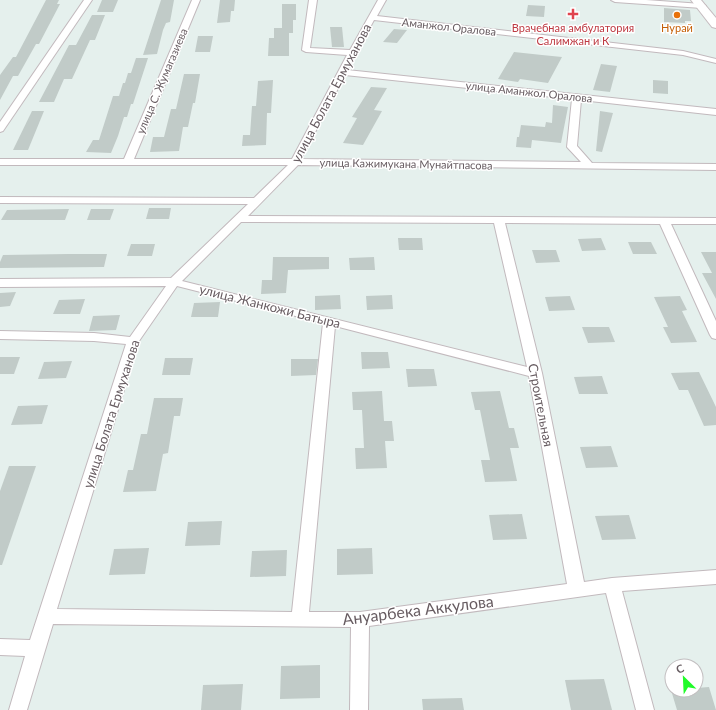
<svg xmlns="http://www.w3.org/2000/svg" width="716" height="710" viewBox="0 0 716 710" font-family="Lato,sans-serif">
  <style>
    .building { fill: #c1cbc8 }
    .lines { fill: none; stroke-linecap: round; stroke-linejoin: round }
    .street-casing { stroke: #c2b9bd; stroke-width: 2 }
    .secondary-casing { stroke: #c4babe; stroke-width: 2 }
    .street { fill: #fff; fill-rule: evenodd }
    .secondary { fill: #fff; fill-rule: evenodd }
    .health-dot { fill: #e0444e; stroke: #fff; stroke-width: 1.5 }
    .food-dot { fill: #e8710a; stroke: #fff; stroke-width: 1.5 }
    .labels { text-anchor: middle; stroke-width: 3; stroke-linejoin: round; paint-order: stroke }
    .far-street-label { font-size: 11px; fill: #675c61; stroke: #fff }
    .far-health-label { font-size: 11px; fill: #be3a42; stroke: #fff }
    .far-food-label { font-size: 11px; fill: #c56008; stroke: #fff }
    .street-label { font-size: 13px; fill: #675c61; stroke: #fff }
    .near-street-label { font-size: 16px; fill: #675c61; stroke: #fff }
  </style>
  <rect width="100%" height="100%" fill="#e5f0ed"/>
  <g class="building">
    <path d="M46,0h13l-2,4h3l-21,40h-3l-18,32h-5l-13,24v-25l13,-18h3z"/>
    <path d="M102,0h16l-5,12h-16z"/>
    <path d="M161,0h13l-4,22 -4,1 -3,7 -6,24 -14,1z"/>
    <path d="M220,0h15l-1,11h-3l-1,11 -13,1z"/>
    <path d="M282,4h14v16h-3v13h-4v23h-21l1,-18h5v-10h8z"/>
    <path d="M528,5l17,1 -1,11 -18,-1z"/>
    <path d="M664,8l26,2 1,11h-6v2l-21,-1z"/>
    <path d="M92,15h13l-10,25h-5l-18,39h-8l-10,23h-15l30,-57h7z"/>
    <path d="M330,27h12l2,20h-12z"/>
    <path d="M394,29l13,1 -10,13 -14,-1z"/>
    <path d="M198,36h15l-3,16h-15z"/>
    <path d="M514,52l28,3 20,2 -14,26 -28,-4 -2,3 -20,-3z"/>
    <path d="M136,58h12l-15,46h-2l-4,13h-3l-6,19 -7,17 -25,-1 7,-12h6l14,-44h6l4,-13h2l3,-10h3z"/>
    <path d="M601,64l16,2 -7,26 -17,-2z"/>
    <path d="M184,74h16l-5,29h-2l-5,24h-5l-4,24 -29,1 3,-15h11l7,-28h5z"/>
    <path d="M273,80l-2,33h-4l-1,32 -24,1 1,-11h7l2,-29h4l2,-25z"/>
    <path d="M653,80l15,1v13l-15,-1z"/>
    <path d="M371,87l16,1 -13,22 8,1 -19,34 -20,-2 14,-25 -5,-1z"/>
    <path d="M553,105l15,2 -7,36 -29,-3 -1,8 -15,-1 1,-10h2l2,-12 24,2 1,-5 6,1z"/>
    <path d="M32,111h12l-16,39h-15z"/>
    <path d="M600,111l13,2 -11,39 -6,-1z"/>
    <path d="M149,208h22l-2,11h-23z"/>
    <path d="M69,209l-4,11h-64l6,-10z"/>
    <path d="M91,209h23l-4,11h-23z"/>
    <path d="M398,238h24l1,12h-24z"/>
    <path d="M601,238l5,12 -24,1 -4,-12z"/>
    <path d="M628,242h23l6,12h-24z"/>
    <path d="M131,244h24l-3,12h-25z"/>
    <path d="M532,250h24l4,12 -24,1z"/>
    <path d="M701,252h15v47l-14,-26h10z"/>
    <path d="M68,254h39l-3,13 -104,1v-6l3,-7z"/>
    <path d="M273,257h56v12l-41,1 -2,23 -25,1 1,-14h10z"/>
    <path d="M374,257l1,13h-25l-1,-12z"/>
    <path d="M16,292l-6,14 -10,1v-14z"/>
    <path d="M340,295l1,14 -26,1v-14z"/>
    <path d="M392,295l1,14 -26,1 -1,-14z"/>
    <path d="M570,296l5,14 -26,1 -4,-14z"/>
    <path d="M680,296l7,14 -5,1 15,31 -26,1 -8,-16h5l-14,-30z"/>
    <path d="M85,299l-5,15h-27l6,-14z"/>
    <path d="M220,302l-2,15h-27l3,-14z"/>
    <path d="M120,315l-4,15 -27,1 4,-15z"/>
    <path d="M582,327h27l6,15 -27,1z"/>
    <path d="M361,352h27l2,16 -28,1z"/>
    <path d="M0,357h20l-6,17h-14z"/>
    <path d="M165,358h28l-3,17h-28z"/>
    <path d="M291,359h27l-2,16 -25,1z"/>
    <path d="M72,361l-6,17 -28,1 6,-17z"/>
    <path d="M406,369h28l3,17 -29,1z"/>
    <path d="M699,372l17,35v18l-12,1 -16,-36h-9l-8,-17z"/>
    <path d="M602,376l6,18h-29l-5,-17z"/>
    <path d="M382,391l2,30h8l2,20h-9l2,27 -31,1 -1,-21h9l-2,-38h-9l-1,-18z"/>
    <path d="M500,391l9,37h5l5,20h-9l7,33 -32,1 -4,-22h9l-10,-50h-5l-4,-18z"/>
    <path d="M154,398h29l-3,18h-6l-6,37 -5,1 -7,37 -33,1 5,-22h5l8,-36h6z"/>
    <path d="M48,405l-6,19 -31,1 7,-19z"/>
    <path d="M611,446l7,21 -32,1 -6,-21z"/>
    <path d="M9,466h27l-34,99h-2v-74z"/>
    <path d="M522,514l5,25 -34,1 -4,-25z"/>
    <path d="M629,515l7,24 -34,1 -7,-24z"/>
    <path d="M222,521l-2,24 -35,1 3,-24z"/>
    <path d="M149,548l-4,26 -36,1 5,-26z"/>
    <path d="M372,548l1,26 -36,1v-26z"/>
    <path d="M287,550l-1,26 -36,1 2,-26z"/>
    <path d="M320,665v33l-40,1 1,-33z"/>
    <path d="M604,679l8,31h-41l-6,-30z"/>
    <path d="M243,684l-2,26h-40l2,-25z"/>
    <path d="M709,687l7,23h-39l-6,-20h25v-2z"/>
    <path d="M462,698l2,12h-41l-1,-11z"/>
  </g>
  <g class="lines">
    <defs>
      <g id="street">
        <path d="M84,0h8l-89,131 -3,1v-10z"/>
        <path d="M192,0h8l-66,159h158l55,-104 -41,-3 -4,-2 7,-50h8l-7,48 40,2 28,-50h8l-9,16 306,35 33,8v4l-33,-8 -309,-35 -27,50 369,39v6l-135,-15 -4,46 15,17 124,1v6l-418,-5 -50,51 468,2v6h-45l45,97v18l-4,-1 -2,-3 -50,-111 -155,-1 37,150 42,209 28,-4 104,-8v14l-94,7 32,119h-18l-30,-117 -237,33 -1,84h-18l1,-83 -298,-3 -26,86h-18l16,-54 -25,-1v-16l30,1 96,-296 -32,-3 -94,-2v-8l94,2 36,4 36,-51 -166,1v-8l171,-1 77,-74 -248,-1v-6l254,1 34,-33h-288v-6h124zM345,75l227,24 -5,48 14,15 -280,-3zM241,222l253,1 33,144 -345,-86zM177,286l146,37 -31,289 -235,-3 82,-268zM335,326l194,50 38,208 -207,28h-51z"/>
        <path d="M611,0h35l56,4 4,2 -4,2 -87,-6z"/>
      </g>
      <path id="secondary" d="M691,0h10l15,18v10l-4,-1z"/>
    </defs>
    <use href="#street" class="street-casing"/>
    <use href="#secondary" class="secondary-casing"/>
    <use href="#street" class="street"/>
    <use href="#secondary" class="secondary"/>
  </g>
  <path class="health-dot" d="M571 8h4v4h4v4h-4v4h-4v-4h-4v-4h4z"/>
  <circle class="food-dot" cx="677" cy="15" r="4"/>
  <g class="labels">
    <g class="far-street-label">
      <text transform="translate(449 27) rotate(6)" y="4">Аманжол Оралова</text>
      <text transform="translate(162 81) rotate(-67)" y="4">улица С. Жумагазиева</text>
      <text transform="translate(529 92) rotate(6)" y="4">улица Аманжол Оралова</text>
      <text transform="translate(406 164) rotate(1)" y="4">улица Кажимукана Мунайтпасова</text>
    </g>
    <g class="far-health-label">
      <text x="573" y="32">Врачебная амбулатория<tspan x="573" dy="13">Салимжан и К</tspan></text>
    </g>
    <g class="far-food-label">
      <text x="677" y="32">Нурай</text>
    </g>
    <g class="street-label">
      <text transform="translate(331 93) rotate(-62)" y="5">улица Болата Ермуханова</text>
      <text transform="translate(270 306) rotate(14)" y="5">улица Жанкожи Батыра</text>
      <text transform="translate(541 405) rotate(79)" y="5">Строительная</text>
      <text transform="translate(111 414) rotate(-72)" y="5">улица Болата Ермуханова</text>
    </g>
    <g class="near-street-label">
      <text transform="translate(418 610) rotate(-7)" y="6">Ануарбека Аккулова</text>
    </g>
  </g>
  <g transform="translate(684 678) rotate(336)"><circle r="19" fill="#ffffff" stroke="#c2bec0"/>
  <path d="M0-3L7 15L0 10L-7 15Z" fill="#20fb29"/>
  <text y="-6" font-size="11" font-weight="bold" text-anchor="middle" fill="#675c61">С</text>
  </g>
</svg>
